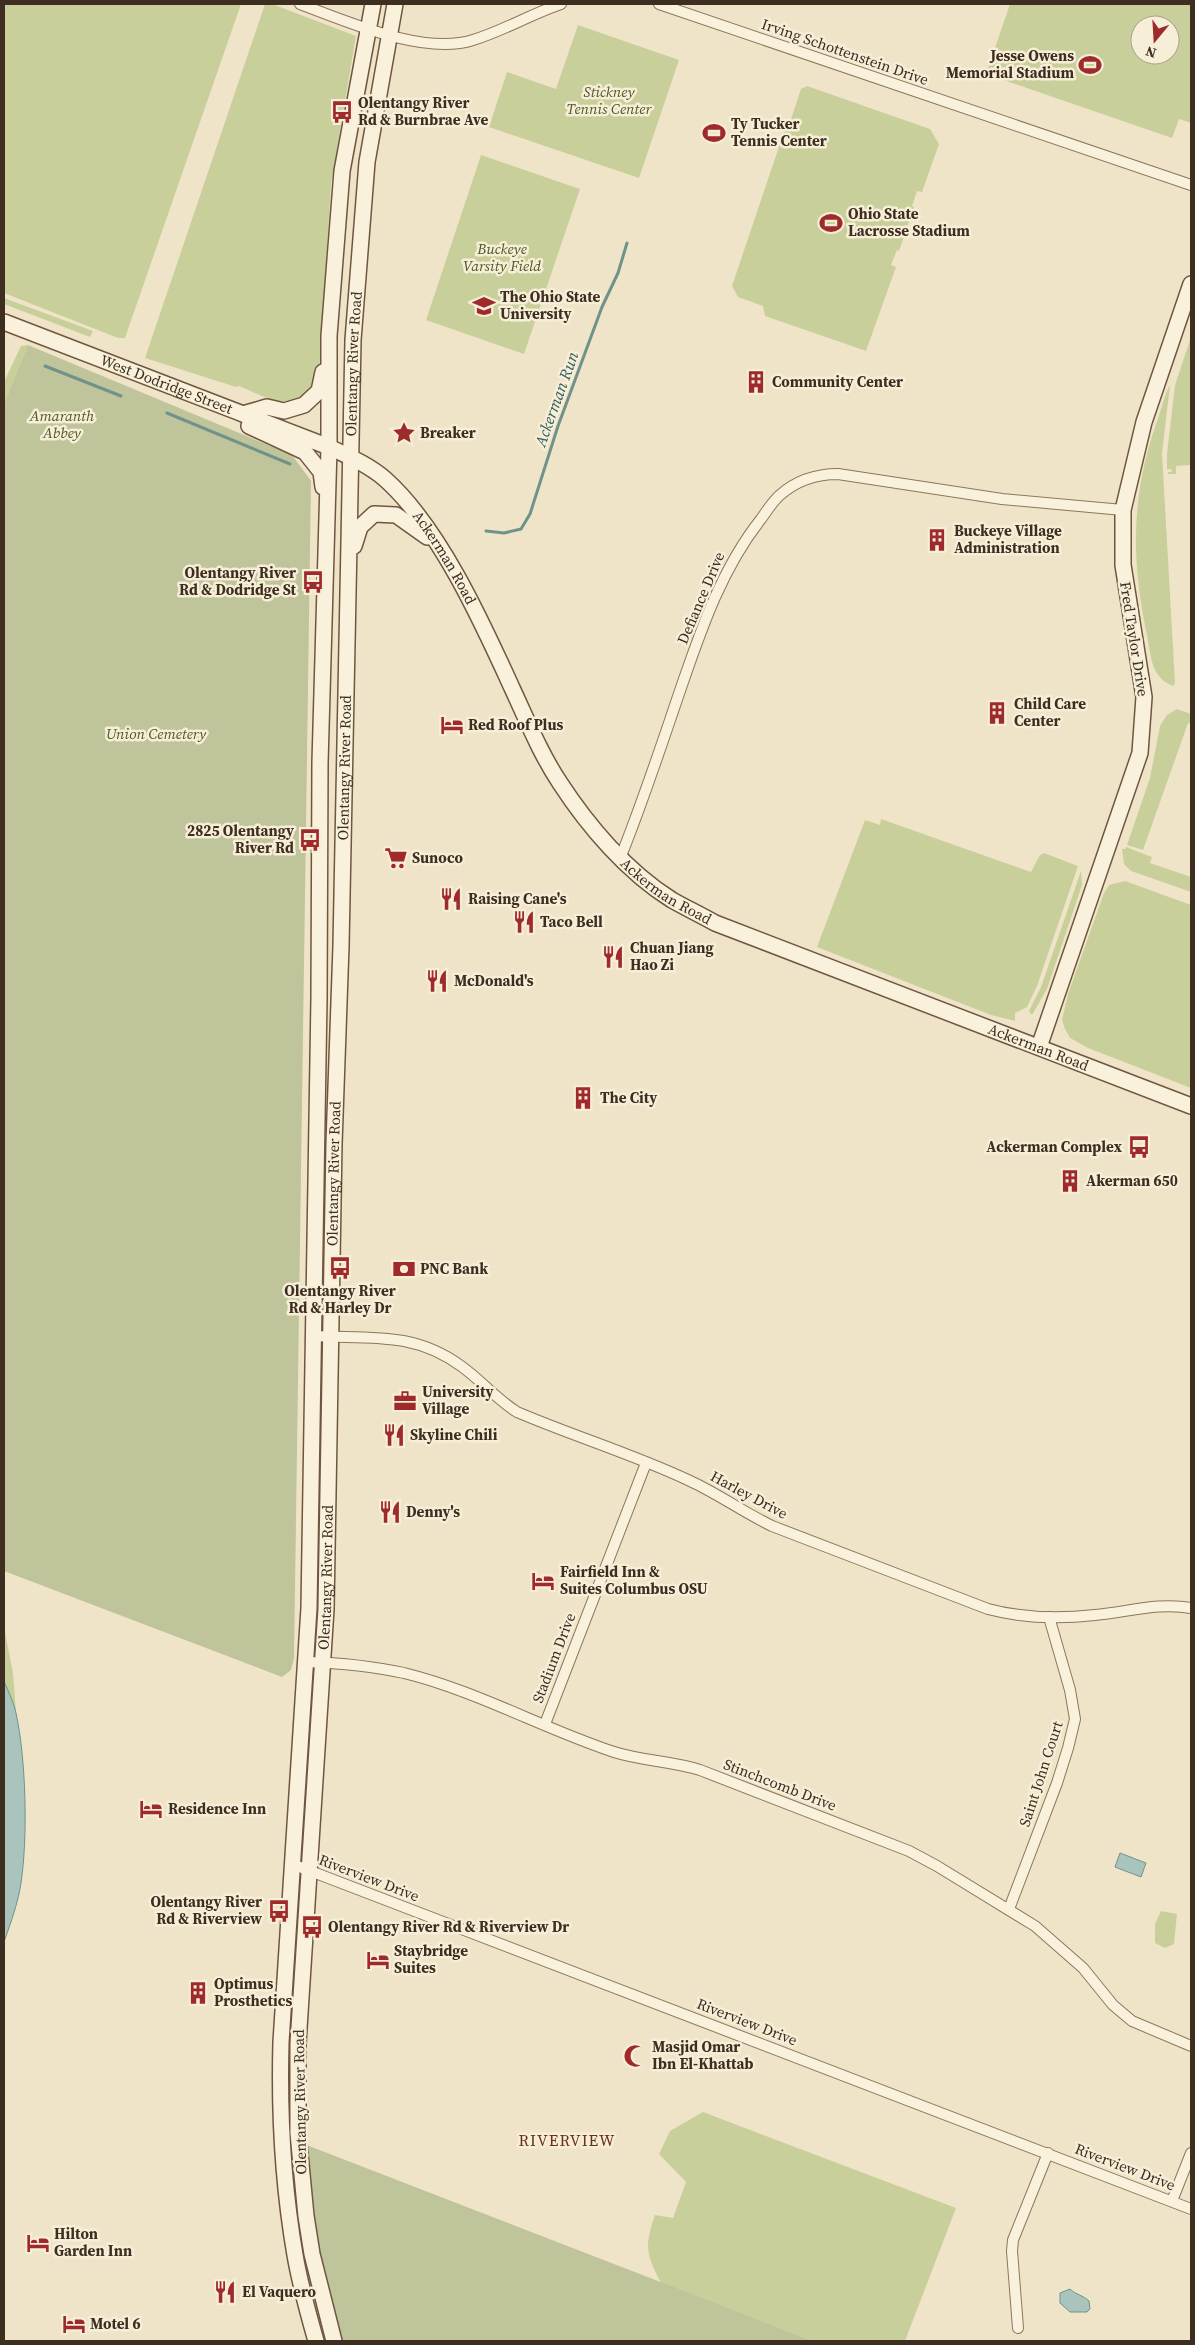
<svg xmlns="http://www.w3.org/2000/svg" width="1195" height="2345" viewBox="0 0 1195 2345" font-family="'Source Serif 4',serif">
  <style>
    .green { fill: #c9cf9b; fill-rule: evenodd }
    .cemetery { fill: #bfc49a }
    .water { fill: #a9c4bc; stroke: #6f938a }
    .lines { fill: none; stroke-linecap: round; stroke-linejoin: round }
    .stream { stroke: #6f938a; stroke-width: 3 }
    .street-casing { stroke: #8d765c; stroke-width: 12 }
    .secondary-casing { stroke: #6f573f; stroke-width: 18 }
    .street { stroke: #faf1dc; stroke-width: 10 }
    .secondary { stroke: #faf1dc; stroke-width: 15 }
    .labels { text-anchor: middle; stroke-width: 5; stroke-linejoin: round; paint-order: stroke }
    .street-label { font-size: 15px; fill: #3d2e20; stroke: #f7eed8 }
    .poi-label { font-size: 15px; font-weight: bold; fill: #3d2e20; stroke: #f7eed8; text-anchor: start }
    .park-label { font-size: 15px; font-style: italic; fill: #4d5a26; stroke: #f7eed8 }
    .water-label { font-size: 16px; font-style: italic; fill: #2f5d5a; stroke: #f7eed8 }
    .neighbourhood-label { font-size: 16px; letter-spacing: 1px; fill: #6b2e1e; stroke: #f7eed8 }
  </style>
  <rect width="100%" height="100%" fill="#f0e4c8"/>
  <g class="green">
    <path d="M4,4h237l-116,334h-7l-114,-45z"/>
    <path d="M265,4h7l84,32 -25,148 -12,190 -10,21 -3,-2c-24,18 -44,2 -67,-7l-3,1 -91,-29z"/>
    <path d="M1010,4h181v119l-12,-4 -7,19 -186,-64zM1140,25h30v30h-30z"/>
    <path d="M578,25l101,35 -40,118 -150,-51 18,-55 49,17z"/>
    <path d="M807,86l123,43 9,15 -17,48 -5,-1 -5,15 2,1 -15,44 -2,-1 -6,15 5,2 -30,84 -101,-35 -2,-10 -25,-9 -6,-11 56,-166 3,-1 10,-30z"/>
    <path d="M481,155l99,34 -56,165 -98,-34z"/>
    <path d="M4,298l89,33 -3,6 -86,-33z"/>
    <path d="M1191,337v128l-15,1v8h-8v-2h4l-1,-3h-4v-15l8,-69z"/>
    <path d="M28,345l-24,59v-22l17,-36z"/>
    <path d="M1170,385l-8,68 13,230 -2,3c-22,-8 -22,-30 -26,-51 -16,-75 -16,-138 9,-211 5,-12 8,-29 14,-39z"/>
    <path d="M1177,709l14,5v10l-3,-1 -45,127 -16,-5 23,-67 10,-52 7,-11z"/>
    <path d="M881,819l150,53 9,-17 4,-2 34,13 -41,120 -10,21 -12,6v8l-24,-6 -174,-68 48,-127 15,5z"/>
    <path d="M1126,847l26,10 -2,6 41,14v15l-60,-21 -7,-7 -2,-15h3z"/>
    <path d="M1081,871l1,14 -35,104 -15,26 -3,-4 12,-24z"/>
    <path d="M1125,881l66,24v183l-103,-40 -18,-10 -5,-9 -3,-9 6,-26 36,-101 5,-8z"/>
    <path d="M4,1627l9,46 3,39 -12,-31z"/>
    <path d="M1161,1911l16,3 -3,30 -9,4 -10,-5v-19z"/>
    <path d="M703,2112l253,96 -51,133h-92l-152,-58c-15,-30 -17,-36 -6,-68l18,3 13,-36 -27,-28 11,-23z"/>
  </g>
  <g class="cemetery">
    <path d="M28,345l264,110 19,26 -17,1177 -3,12 -9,7 -278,-106v-1167z"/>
    <path d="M304,2144l509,197h-475l-23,-104z"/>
  </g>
  <g class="water">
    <path d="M4,1681c4,10 10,22 12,32 10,46 12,123 5,170 -3,20 -10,39 -17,59z"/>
    <path d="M1120,1853l26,10 -5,14 -26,-10z"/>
    <path d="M1070,2289c6,6 13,6 19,12l1,8 -3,3h-17l-10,-9v-10z"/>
  </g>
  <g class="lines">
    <g class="stream">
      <path d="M45,366l76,30"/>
      <path d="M167,413l123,51"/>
      <path d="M486,531l18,2 17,-4 9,-15 28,-88 44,-119 16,-34 9,-30"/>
    </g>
    <defs>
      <g id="street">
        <path d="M300,4c46,17 124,52 173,36 30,-9 58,-26 88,-36"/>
        <path d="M659,4l532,181"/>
        <path d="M621,856c23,-57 42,-116 62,-174 20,-58 40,-115 78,-163 6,-8 11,-17 19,-24 17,-15 36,-21 58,-21l164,25 121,11"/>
        <path d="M314,1336c55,3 99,-5 147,30 20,14 35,33 56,46 56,24 116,42 171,68 29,13 55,32 84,46l216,83c34,9 72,10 107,6 33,-3 64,-13 96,-7"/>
        <path d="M306,1662c33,1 66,4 98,11 73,18 140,56 210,79 28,9 58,9 86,18l209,81 28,15 98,60 48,42 30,37 19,16 59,25"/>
        <path d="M545,1724l101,-261"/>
        <path d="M292,1864l899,345"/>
        <path d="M1009,1909l48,-126 11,-35 7,-29 -5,-29 -21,-73"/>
        <path d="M1172,2201l19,-48"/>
        <path d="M1018,2328l-6,-77 1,-11 35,-87"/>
      </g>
      <g id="secondary">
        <path id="s1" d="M4,322l325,125c19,9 40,18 56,32 54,48 97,143 127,209 15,32 28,65 48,95 28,43 67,89 112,117 14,8 29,15 43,23l476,183"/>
        <path d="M243,414l24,-7 17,4 20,-6 15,-14 4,-19"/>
        <path d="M249,426l56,26 16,20 2,15"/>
        <path d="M354,546l6,-19 14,-13 22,1 31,22"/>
        <path d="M1039,1047l101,-294 4,-56 -21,-132v-55l21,-88 47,-138"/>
        <path d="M316,2341c-8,-28 -16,-57 -21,-86 -12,-70 -16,-142 -14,-213l28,-434 10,-610 1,-235 9,-316v-111l13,-165 31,-167"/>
        <path id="s2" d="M334,2341l-22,-87 -6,-38 -8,-83v-89l28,-435 8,-465 7,-198 12,-606 14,-178 28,-158"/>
      </g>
    </defs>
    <use href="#street" class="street-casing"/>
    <use href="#secondary" class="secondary-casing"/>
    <use href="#street" class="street"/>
    <use href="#secondary" class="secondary"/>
  </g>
  <defs>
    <symbol id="stadium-bare" viewBox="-9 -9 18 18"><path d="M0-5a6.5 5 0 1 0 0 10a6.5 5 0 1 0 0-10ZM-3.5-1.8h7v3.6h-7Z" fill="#9e2a2b" stroke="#f7eed8" stroke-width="2.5" paint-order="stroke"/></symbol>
    <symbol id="bus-bare" viewBox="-9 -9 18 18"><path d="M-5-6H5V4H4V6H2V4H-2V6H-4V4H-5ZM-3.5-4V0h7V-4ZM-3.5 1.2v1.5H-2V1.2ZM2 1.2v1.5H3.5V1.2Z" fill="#9e2a2b" stroke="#f7eed8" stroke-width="2.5" paint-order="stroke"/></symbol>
    <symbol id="university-bare" viewBox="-9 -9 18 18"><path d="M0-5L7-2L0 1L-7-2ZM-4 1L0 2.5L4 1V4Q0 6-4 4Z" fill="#9e2a2b" stroke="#f7eed8" stroke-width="2.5" paint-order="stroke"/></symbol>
    <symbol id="building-bare" viewBox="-9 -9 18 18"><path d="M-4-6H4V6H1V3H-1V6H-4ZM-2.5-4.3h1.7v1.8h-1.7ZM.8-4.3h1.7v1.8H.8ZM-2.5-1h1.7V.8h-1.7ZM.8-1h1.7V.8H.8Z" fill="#9e2a2b" stroke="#f7eed8" stroke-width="2.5" paint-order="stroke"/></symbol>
    <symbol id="sight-bare" viewBox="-9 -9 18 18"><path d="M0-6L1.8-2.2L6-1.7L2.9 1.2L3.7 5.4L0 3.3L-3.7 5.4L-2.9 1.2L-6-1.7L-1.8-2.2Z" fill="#9e2a2b" stroke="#f7eed8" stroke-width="2.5" paint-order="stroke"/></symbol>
    <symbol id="hotel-bare" viewBox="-9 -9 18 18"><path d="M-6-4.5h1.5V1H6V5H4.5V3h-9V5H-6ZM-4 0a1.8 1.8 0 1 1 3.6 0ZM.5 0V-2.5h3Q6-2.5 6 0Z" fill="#9e2a2b" stroke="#f7eed8" stroke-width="2.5" paint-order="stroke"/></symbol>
    <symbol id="supermarket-bare" viewBox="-9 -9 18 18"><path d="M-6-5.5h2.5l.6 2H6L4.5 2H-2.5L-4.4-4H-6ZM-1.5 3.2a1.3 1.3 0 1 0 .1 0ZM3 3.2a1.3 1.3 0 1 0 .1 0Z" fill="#9e2a2b" stroke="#f7eed8" stroke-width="2.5" paint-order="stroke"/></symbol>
    <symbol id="restaurant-bare" viewBox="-9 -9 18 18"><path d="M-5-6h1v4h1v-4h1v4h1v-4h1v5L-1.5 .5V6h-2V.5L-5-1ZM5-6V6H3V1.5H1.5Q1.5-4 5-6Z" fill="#9e2a2b" stroke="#f7eed8" stroke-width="2.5" paint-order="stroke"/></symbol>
    <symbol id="bank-bare" viewBox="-9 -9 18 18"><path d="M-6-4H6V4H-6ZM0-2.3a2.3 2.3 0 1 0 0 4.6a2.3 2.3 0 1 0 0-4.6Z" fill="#9e2a2b" stroke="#f7eed8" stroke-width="2.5" paint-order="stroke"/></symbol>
    <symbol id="office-bare" viewBox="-9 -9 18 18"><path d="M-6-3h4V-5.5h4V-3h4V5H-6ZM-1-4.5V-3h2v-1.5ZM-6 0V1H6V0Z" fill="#9e2a2b" stroke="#f7eed8" stroke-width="2.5" paint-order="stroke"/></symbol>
    <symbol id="mosque-bare" viewBox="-9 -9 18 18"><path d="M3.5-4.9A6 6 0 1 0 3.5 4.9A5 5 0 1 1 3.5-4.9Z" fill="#9e2a2b" stroke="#f7eed8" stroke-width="2.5" paint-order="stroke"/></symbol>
  </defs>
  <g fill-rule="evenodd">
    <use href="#stadium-bare" x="1074" y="49" width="32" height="32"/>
    <use href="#bus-bare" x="326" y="96" width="32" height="32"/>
    <use href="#stadium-bare" x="698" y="117" width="32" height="32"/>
    <use href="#stadium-bare" x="815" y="207" width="32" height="32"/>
    <use href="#university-bare" x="468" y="290" width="32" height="32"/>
    <use href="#building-bare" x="740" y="366" width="32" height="32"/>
    <use href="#sight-bare" x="388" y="417" width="32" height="32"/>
    <use href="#building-bare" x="921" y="524" width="32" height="32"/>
    <use href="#bus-bare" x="297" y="566" width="32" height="32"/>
    <use href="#building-bare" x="981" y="697" width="32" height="32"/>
    <use href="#hotel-bare" x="436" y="709" width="32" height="32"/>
    <use href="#bus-bare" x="294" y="824" width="32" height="32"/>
    <use href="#supermarket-bare" x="380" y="842" width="32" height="32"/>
    <use href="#restaurant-bare" x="435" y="883" width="32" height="32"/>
    <use href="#restaurant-bare" x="508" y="906" width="32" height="32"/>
    <use href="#restaurant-bare" x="597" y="941" width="32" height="32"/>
    <use href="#restaurant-bare" x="421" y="965" width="32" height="32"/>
    <use href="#building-bare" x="567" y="1082" width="32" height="32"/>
    <use href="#bus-bare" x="1123" y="1131" width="32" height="32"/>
    <use href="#building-bare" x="1054" y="1165" width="32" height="32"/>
    <use href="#bus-bare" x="324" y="1252" width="32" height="32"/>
    <use href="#bank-bare" x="388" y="1253" width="32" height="32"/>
    <use href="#office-bare" x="389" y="1385" width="32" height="32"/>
    <use href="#restaurant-bare" x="378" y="1419" width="32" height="32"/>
    <use href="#restaurant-bare" x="374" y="1496" width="32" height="32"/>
    <use href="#hotel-bare" x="527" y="1565" width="32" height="32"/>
    <use href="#hotel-bare" x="135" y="1793" width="32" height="32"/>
    <use href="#bus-bare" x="263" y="1895" width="32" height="32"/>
    <use href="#bus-bare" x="296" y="1911" width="32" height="32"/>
    <use href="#hotel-bare" x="362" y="1944" width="32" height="32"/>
    <use href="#building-bare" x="182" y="1977" width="32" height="32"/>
    <use href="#mosque-bare" x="619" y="2040" width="32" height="32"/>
    <use href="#hotel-bare" x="22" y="2227" width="32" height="32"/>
    <use href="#restaurant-bare" x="209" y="2276" width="32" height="32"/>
    <use href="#hotel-bare" x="58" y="2308" width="32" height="32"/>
  </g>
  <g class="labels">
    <g class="street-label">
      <text transform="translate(845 52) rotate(19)" y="5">Irving Schottenstein Drive</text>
      <text dy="5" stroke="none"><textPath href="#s2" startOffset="1982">Olentangy River Road</textPath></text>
      <text dy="5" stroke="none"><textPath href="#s1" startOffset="174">West Dodridge Street</textPath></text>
      <text dy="5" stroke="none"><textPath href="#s1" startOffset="512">Ackerman Road</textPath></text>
      <text transform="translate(701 598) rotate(-67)" y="5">Defiance Drive</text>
      <text transform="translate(1134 639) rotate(81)" y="5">Fred Taylor Drive</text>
      <text dy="5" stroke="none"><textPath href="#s2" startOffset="1578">Olentangy River Road</textPath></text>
      <text dy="5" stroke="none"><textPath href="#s1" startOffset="919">Ackerman Road</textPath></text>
      <text dy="5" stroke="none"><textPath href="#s1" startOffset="1324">Ackerman Road</textPath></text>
      <text dy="5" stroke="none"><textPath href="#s2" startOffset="1172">Olentangy River Road</textPath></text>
      <text transform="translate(749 1495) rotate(28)" y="5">Harley Drive</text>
      <text dy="5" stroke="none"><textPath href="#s2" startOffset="768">Olentangy River Road</textPath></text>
      <text transform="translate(554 1658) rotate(-69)" y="5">Stadium Drive</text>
      <text transform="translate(1041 1774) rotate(-72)" y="5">Saint John Court</text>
      <text transform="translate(780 1785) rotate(21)" y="5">Stinchcomb Drive</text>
      <text transform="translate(369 1878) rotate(21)" y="5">Riverview Drive</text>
      <text transform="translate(747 2022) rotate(21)" y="5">Riverview Drive</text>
      <text transform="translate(300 2102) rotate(-91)" y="5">Olentangy River Road</text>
      <text transform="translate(1125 2167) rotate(21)" y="5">Riverview Drive</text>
    </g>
    <g class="poi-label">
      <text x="1074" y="61" text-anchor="end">Jesse Owens<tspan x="1074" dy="17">Memorial Stadium</tspan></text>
      <text x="358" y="108">Olentangy River<tspan x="358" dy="17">Rd &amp; Burnbrae Ave</tspan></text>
      <text x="731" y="129">Ty Tucker<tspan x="731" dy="17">Tennis Center</tspan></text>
      <text x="848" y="219">Ohio State<tspan x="848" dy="17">Lacrosse Stadium</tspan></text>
      <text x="500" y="302">The Ohio State<tspan x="500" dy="17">University</tspan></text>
      <text x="772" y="387">Community Center</text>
      <text x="420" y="438">Breaker</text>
      <text x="954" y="536">Buckeye Village<tspan x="954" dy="17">Administration</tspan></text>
      <text x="296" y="578" text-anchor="end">Olentangy River<tspan x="296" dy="17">Rd &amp; Dodridge St</tspan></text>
      <text x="1014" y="709">Child Care<tspan x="1014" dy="17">Center</tspan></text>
      <text x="468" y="730">Red Roof Plus</text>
      <text x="294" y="836" text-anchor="end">2825 Olentangy<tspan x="294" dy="17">River Rd</tspan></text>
      <text x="412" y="863">Sunoco</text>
      <text x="468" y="904">Raising Cane's</text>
      <text x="540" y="927">Taco Bell</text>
      <text x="630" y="953">Chuan Jiang<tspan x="630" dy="17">Hao Zi</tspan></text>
      <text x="454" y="986">McDonald's</text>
      <text x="600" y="1103">The City</text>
      <text x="1122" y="1152" text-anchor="end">Ackerman Complex</text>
      <text x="1086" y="1186">Akerman 650</text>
      <text x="420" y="1274">PNC Bank</text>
      <text x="340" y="1296" text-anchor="middle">Olentangy River<tspan x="340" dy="17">Rd &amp; Harley Dr</tspan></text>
      <text x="422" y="1397">University<tspan x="422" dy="17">Village</tspan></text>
      <text x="410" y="1440">Skyline Chili</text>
      <text x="406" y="1517">Denny's</text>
      <text x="560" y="1577">Fairfield Inn &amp;<tspan x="560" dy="17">Suites Columbus OSU</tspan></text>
      <text x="168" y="1814">Residence Inn</text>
      <text x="262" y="1907" text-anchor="end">Olentangy River<tspan x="262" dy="17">Rd &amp; Riverview</tspan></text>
      <text x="328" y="1932">Olentangy River Rd &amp; Riverview Dr</text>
      <text x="394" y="1956">Staybridge<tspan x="394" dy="17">Suites</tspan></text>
      <text x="214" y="1989">Optimus<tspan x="214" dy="17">Prosthetics</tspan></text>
      <text x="652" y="2052">Masjid Omar<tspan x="652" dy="17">Ibn El-Khattab</tspan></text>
      <text x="54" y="2239">Hilton<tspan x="54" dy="17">Garden Inn</tspan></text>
      <text x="242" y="2297">El Vaquero</text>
      <text x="90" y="2329">Motel 6</text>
    </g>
    <g class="park-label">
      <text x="609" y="97">Stickney<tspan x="609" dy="17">Tennis Center</tspan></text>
      <text x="502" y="254">Buckeye<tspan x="502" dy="17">Varsity Field</tspan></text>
      <text x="62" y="421">Amaranth<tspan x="62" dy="17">Abbey</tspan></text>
      <text x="156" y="739">Union Cemetery</text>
    </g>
    <g class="water-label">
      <text transform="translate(556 399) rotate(-70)" y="6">Ackerman Run</text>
    </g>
    <g class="neighbourhood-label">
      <text x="567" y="2146">RIVERVIEW</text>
    </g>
  </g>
  <rect width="1195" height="2345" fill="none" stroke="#3d2e20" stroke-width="10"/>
  <g transform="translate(1155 40) rotate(198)"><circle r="24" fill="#f7eed8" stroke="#ada18e"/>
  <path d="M0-4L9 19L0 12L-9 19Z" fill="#9e2a2b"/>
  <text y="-8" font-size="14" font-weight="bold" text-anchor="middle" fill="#3d2e20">N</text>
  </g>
</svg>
